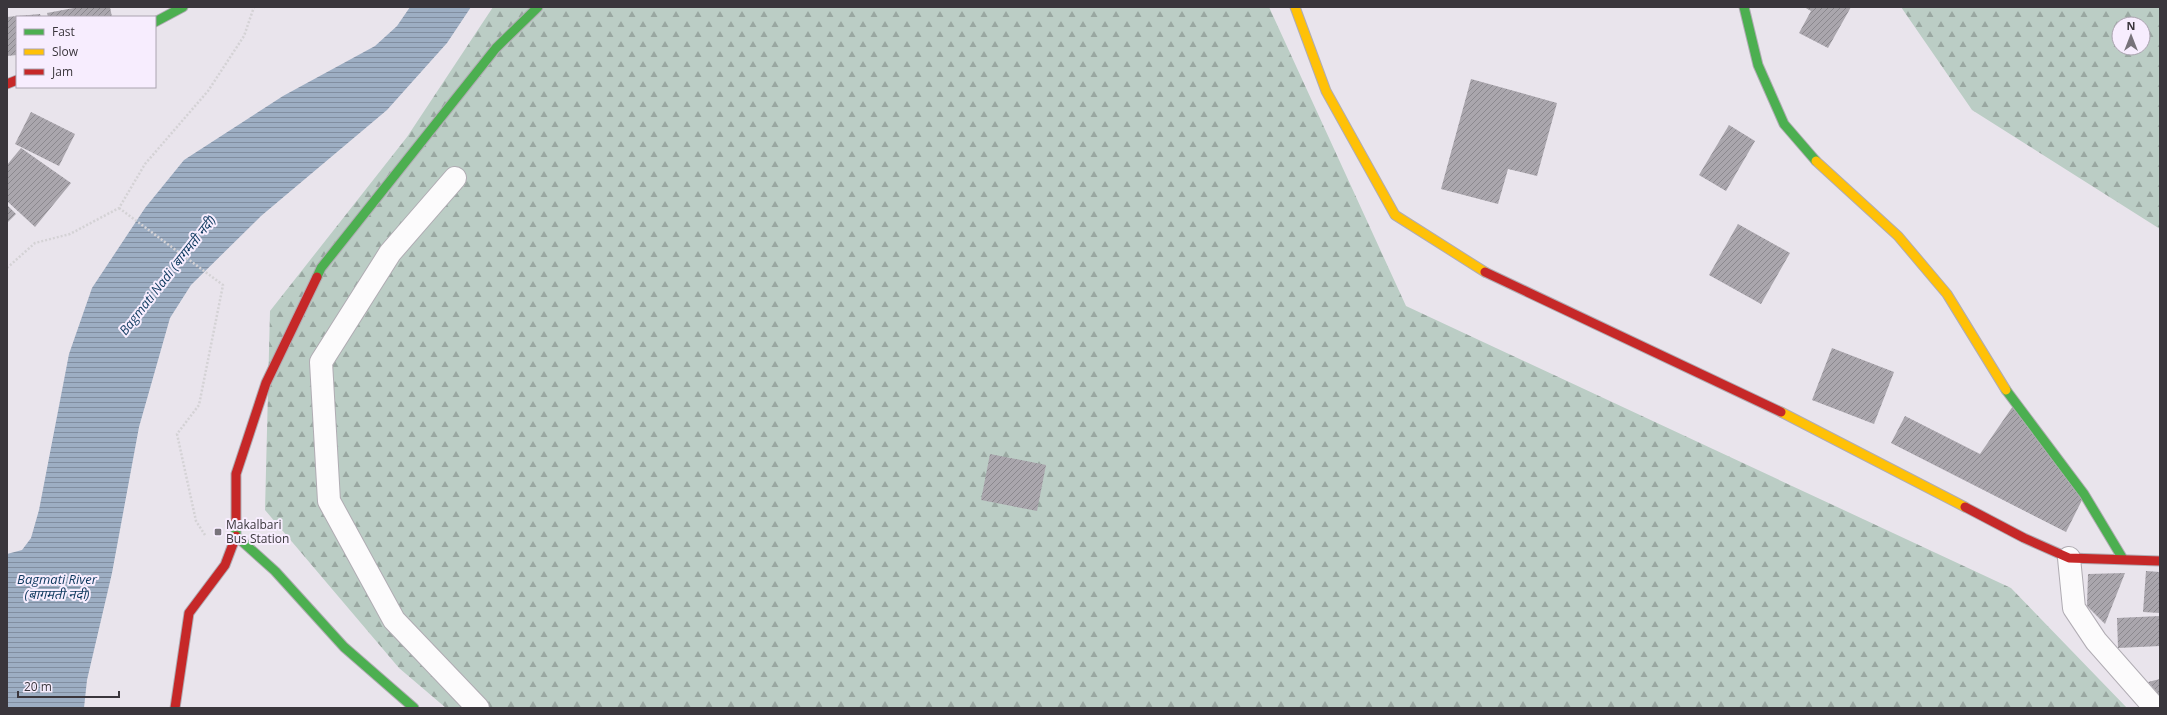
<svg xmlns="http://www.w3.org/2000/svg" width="2167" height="715" viewBox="0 0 2167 715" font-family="'Open Sans','Noto Sans Devanagari',sans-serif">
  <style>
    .forest { fill: url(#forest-firs); fill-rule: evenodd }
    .water { fill: url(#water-rules) }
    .building { fill: url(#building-hatch) }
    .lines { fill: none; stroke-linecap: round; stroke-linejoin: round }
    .street-casing { stroke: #b0acb3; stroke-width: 24 }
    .fast-casing { stroke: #b0acb3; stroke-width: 11 }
    .slow-casing { stroke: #b0acb3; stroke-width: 11 }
    .jam-casing { stroke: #b0acb3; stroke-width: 11 }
    .path { stroke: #d4d2d5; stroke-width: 2.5; stroke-dasharray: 2 2; stroke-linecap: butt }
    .street { stroke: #fcfbfc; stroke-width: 22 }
    .fast { stroke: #4caf50; stroke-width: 9 }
    .slow { stroke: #ffc107; stroke-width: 9 }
    .jam { stroke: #c62828; stroke-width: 9 }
    .poi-dot { fill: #77737a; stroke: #f7edfe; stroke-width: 1.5 }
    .labels { text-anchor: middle; stroke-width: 4; stroke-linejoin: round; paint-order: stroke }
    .poi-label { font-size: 12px; fill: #3a363c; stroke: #f7edfe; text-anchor: start }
    .water-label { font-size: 13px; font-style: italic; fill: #0e395e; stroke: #f7edfe }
  </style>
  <defs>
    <pattern id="forest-firs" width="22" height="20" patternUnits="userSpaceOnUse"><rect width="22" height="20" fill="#bbcdc5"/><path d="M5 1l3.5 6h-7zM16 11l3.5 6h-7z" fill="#99a7a1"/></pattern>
    <pattern id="water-rules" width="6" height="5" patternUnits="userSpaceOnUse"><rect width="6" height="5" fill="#9daec3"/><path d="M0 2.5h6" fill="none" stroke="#818ea0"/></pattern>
    <pattern id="building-hatch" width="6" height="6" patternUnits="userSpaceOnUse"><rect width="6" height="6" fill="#aaa6ad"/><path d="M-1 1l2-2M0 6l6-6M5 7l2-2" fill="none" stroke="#8b888e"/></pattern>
  </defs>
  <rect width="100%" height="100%" fill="#e9e4ec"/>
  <g class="forest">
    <path d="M493,7h776l137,299 605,282 116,120h-1681l-47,-40 -134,-158 5,-199 137,-174z"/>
    <path d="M1901,7h259v222l-188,-119zM2119,24h24v24h-24z"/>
  </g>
  <path class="water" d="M410,7h61l-24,36 -60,67 -126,106 -70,69 -21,33 -31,109 -27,146 -25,107 -3,28h-77v-154l15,-4 9,-12 8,-28 30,-156 23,-66 53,-80 39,-48 99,-64 92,-50 22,-20z"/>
  <g class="building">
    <path d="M79,7h31l2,10h-64l-1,-4z"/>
    <path d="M1804,7h47l-23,41 -29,-15 12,-22z"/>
    <path d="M40,14l1,3h-23v-1z"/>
    <path d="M17,16v39l-10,1v-39z"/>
    <path d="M1471,79l86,24 -20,73 -29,-7 -10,35 -57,-15z"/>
    <path d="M31,112l44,22 -16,32 -44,-22z"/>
    <path d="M1729,125l26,16 -29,50 -27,-16z"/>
    <path d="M21,148l50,35 -36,44 -28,-26v-36z"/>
    <path d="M7,205l9,9 -9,9z"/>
    <path d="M1738,224l52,29 -29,51 -52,-29z"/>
    <path d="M1832,348l62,24 -20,52 -62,-24z"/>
    <path d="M2013,406l70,92 -17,34 -175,-89 14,-27 75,38z"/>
    <path d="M990,454l56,11 -9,46 -56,-11z"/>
    <path d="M2146,571l14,1v41l-17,-1z"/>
    <path d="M2125,573l-20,51 -18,-18 1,-32z"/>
    <path d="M2160,616v30l-42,2 -1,-30z"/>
    <path d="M2160,679v17l-12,-14z"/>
  </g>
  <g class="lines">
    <defs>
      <g id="street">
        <path d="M455,178l-65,75 -69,109 8,139 65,119 84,88"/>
        <path d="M2069,558l5,50 22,33 59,67"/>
      </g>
      <g id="fast">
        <path d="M1744,7l14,58 26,59 32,37"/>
        <path d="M155,22l28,-15"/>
        <path d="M317,277l4,-9 175,-220 42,-41"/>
        <path d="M2006,390l78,104 39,65"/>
        <path d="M236,526v10l39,35 69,76 70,61"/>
      </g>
      <g id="slow">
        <path d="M1295,7l31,84 69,124 90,57"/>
        <path d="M1816,161l82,75 49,58 59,96"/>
        <path d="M1781,412l184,95"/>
      </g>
      <g id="jam">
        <path d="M7,84l10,-4"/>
        <path d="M1485,272l296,140"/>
        <path d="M1965,507l59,31 45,20 91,3"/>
        <path d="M236,526v-52l30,-91 51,-106"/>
        <path d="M175,708l14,-95 36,-48 11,-29"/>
      </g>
    </defs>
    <use href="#street" class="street-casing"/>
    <use href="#fast" class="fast-casing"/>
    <use href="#slow" class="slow-casing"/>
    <use href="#jam" class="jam-casing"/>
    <g class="path">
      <path d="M119,208l104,77 -24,120 -22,29 19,87 9,14"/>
      <path d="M7,268l28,-25 35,-9 49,-26 26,-44 63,-73 36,-55 10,-29"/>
    </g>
    <use href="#street" class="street"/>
    <use href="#fast" class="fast"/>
    <use href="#slow" class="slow"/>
    <use href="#jam" class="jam"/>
  </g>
  <rect class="poi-dot" x="214" y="528" width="8" height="8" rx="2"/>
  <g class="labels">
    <g class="poi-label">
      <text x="226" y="529">Makalbari<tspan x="226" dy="14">Bus Station</tspan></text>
    </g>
    <g class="water-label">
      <text transform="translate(167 275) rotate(-52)" y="5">Bagmati Nadi (बागमती नदी)</text>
      <text x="57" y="584">Bagmati River<tspan x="57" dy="15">(बागमती नदी)</tspan></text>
    </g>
  </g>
  <rect width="2167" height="715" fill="none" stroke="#3a363c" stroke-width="16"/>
  <rect x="16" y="16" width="140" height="72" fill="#f7edfe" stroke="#aba4b0"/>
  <rect x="24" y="29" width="20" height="6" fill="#4caf50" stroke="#aba4b0"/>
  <text x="52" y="36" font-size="12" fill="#3a363c">Fast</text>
  <rect x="24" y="49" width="20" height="6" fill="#ffc107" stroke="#aba4b0"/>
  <text x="52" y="56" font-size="12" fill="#3a363c">Slow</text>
  <rect x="24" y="69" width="20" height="6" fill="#c62828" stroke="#aba4b0"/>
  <text x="52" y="76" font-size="12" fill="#3a363c">Jam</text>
  <g transform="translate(2131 36)"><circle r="19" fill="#f7edfe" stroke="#aba4b0"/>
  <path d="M0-3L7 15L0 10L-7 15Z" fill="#77737a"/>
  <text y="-6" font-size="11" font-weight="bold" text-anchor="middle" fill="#3a363c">N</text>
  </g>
  <path d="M18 691v6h101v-6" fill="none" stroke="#3a363c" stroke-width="2"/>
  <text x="24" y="691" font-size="12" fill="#3a363c" stroke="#f7edfe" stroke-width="3" paint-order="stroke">20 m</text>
</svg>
